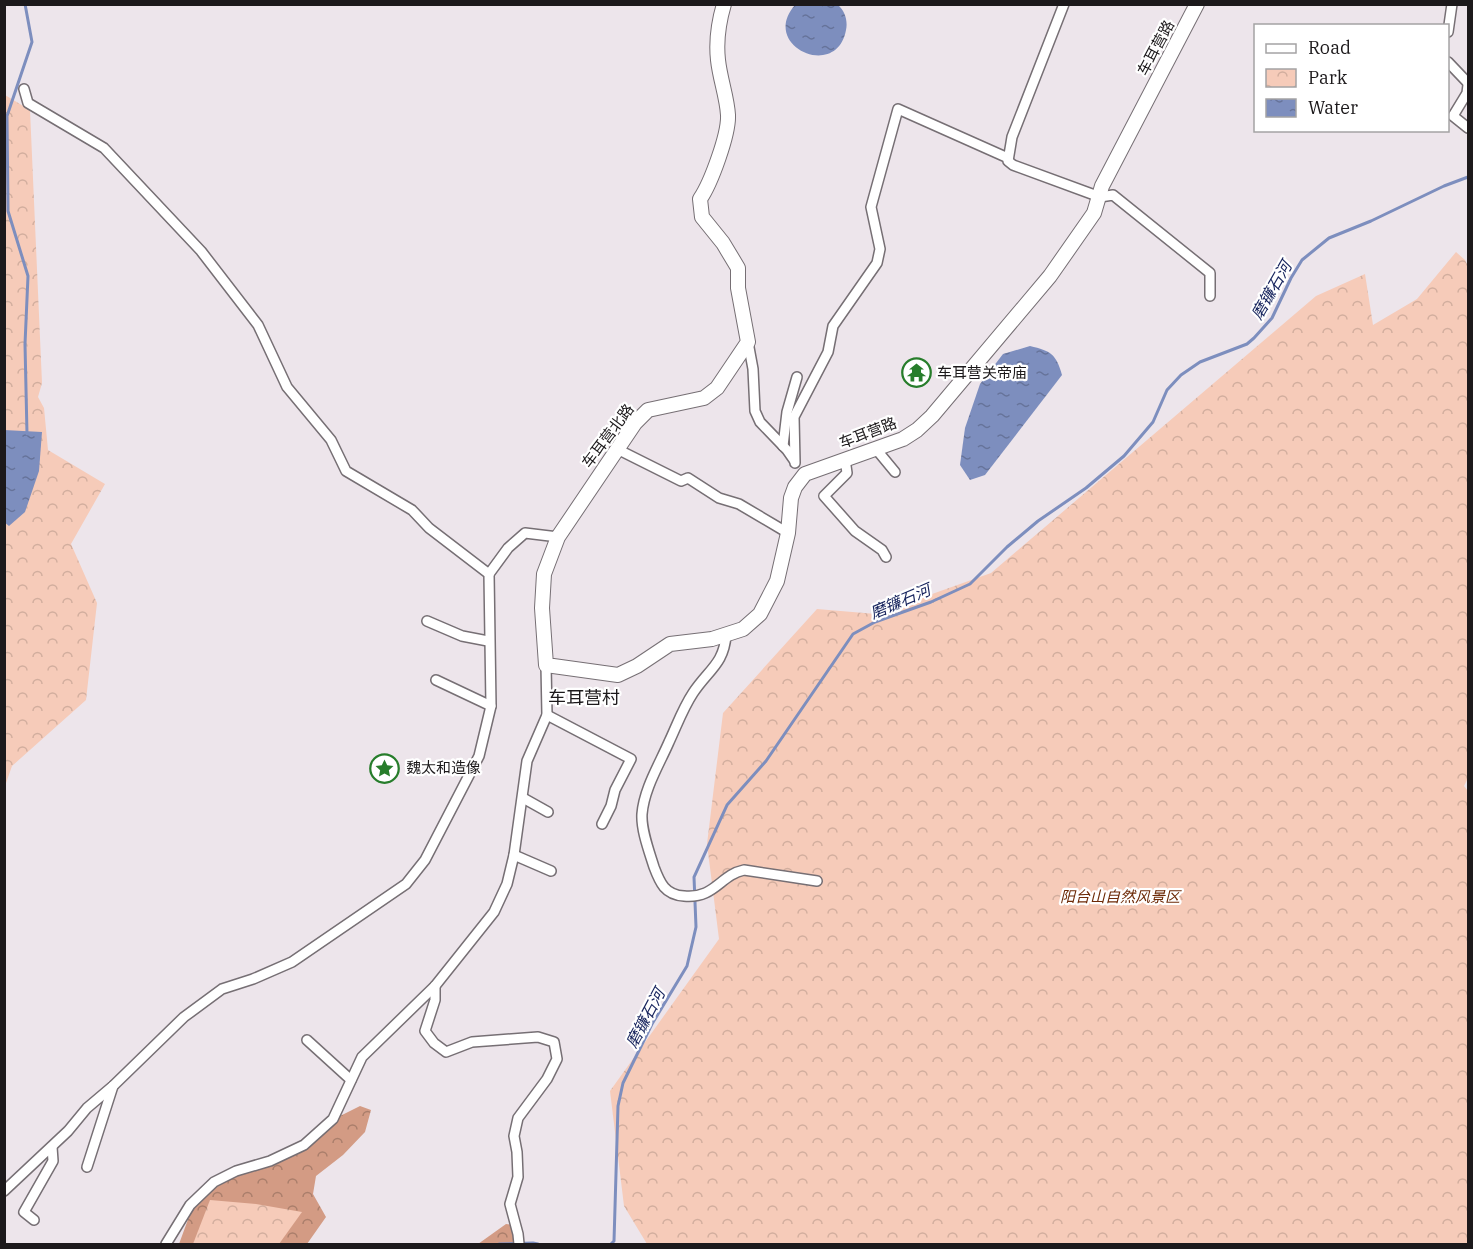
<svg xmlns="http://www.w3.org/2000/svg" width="1473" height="1249" viewBox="0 0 1473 1249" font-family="'IBM Plex Serif','Noto Sans SC',serif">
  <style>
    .forest { fill: url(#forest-crowns) }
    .park { fill: url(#park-crowns) }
    .water { fill: url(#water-ripples) }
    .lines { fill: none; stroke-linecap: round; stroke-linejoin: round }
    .stream { stroke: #7d8ebe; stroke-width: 3 }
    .street-casing { stroke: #766f74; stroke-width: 12 }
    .secondary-casing { stroke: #766f74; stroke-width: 16 }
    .street { stroke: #fff; stroke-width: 9 }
    .secondary { stroke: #fff; stroke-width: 14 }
    .labels { text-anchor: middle; stroke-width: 4.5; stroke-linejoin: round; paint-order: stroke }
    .street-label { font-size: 15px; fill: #1c191b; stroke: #fff }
    .poi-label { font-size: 15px; fill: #1c191b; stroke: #fff; text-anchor: start }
    .park-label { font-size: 15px; font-style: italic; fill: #6d2a07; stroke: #fff }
    .water-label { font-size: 16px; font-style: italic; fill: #15225c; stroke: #fff }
    .quarter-label { font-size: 18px; fill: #1c191b; stroke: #fff }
  </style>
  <defs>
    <pattern id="forest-crowns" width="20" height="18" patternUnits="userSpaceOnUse" patternTransform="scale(1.5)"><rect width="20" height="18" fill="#d39b84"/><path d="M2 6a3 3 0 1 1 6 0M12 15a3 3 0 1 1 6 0" fill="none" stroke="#aa7e6b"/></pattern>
    <pattern id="park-crowns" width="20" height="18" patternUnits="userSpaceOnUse" patternTransform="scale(1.5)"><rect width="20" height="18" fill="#f6cbb9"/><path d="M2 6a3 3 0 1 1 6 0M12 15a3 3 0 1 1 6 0" fill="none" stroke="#d2ae9e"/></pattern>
    <pattern id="water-ripples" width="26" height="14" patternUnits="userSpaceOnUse" patternTransform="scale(1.5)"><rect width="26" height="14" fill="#7d8ebe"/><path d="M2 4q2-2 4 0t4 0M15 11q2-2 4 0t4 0" fill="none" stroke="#66739a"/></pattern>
  </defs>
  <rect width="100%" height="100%" fill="#ede5eb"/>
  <g class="forest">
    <path d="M360,1106l11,4 -6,22 -22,23 -27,21 -3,18 13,23 -19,27h-128l11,-30 17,-23 21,-15 80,-37 30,-22z"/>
    <path d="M506,1224l15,2 3,10 -12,8h-34z"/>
  </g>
  <g class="park">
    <path d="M5,95l25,15 12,273 -4,14 6,11 4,42 57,34 -34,60 26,59 -11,97 -74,66 -7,20z"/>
    <path d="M1456,252l9,8 3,6v512l-4,8 4,5v453h-821l-23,-38 -14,-115 109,-152 -12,-95 16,-131 94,-104 59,5 115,-41 325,-277 49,-22 8,51 44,-26z"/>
    <path d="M210,1200l46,4 46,8 -23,32h-86z"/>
  </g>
  <g class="water">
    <path d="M795,5h43c7,6 10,16 8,25 -9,51 -87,16 -51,-25z"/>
    <path d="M1030,346c21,5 26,8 32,29l-77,100 -15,5 -10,-15 5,-37 15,-44 23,-30z"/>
    <path d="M4,430l38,2 -3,39 -14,41 -16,14 -5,-4z"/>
  </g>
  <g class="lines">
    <g class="stream">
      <path d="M25,4l7,38 -25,74 1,95 20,65 -3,68 2,90"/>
      <path d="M499,1244l34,-1 5,1"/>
      <path d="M611,1244l3,-3 4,-135 5,-23 29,-59 35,-58 9,-39 -2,-50 33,-72 39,-44 87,-127 22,-12 56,-20 39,-18 37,-37 31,-26 48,-33 38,-32 29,-34 14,-32 14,-15 19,-13 47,-18 7,-6 18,-20 19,-40 11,-18 27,-22 42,-17 73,-35 24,-9"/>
    </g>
    <defs>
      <g id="street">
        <path d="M1064,4l-52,133 -4,24 5,4 87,32 13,-2 97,78v23"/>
        <path d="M1448,32l4,-28"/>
        <path d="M1448,62l20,21"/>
        <path d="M1468,85l-1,8 -14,23 15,12"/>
        <path d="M748,342l5,27 2,42 5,11 27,28 7,10"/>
        <path d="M783,446l4,-34 10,-35"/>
        <path d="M617,449l64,32 7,-3 31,20 20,6 49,29"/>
        <path d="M876,449l19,23"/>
        <path d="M845,459l2,14 -23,23 31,35 27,19 4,7"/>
        <path d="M795,463l-1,-46 34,-65 5,-26 44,-63 3,-14 -9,-42 27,-98 110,49"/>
        <path d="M489,574l19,-26 17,-15 33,4"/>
        <path d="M427,621l35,15 26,5"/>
        <path d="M726,635c-2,29 -18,35 -33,58 -10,15 -16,32 -24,49 -10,23 -25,47 -27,72 -1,16 7,37 12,53 6,16 11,28 30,29 31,3 36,-21 60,-26l73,11"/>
        <path d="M436,680l55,26"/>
        <path d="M547,715l84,44 -16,31 -4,16 -9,18"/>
        <path d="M523,798l25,14"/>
        <path d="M514,855l37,16"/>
        <path d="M435,986v14l-10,31 9,12 12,9 26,-10 66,-5 16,5 3,17 -10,20 -29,39 -4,18 3,16 1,25 -8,27 8,30 1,10"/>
        <path d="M307,1040l44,40"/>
        <path d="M87,1167l26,-81"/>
        <path d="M4,1191l64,-60 19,-23 26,-22 71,-69 38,-28 31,-10 39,-17 114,-78 19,-24 54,-104 12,-50 -2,-132 -60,-46 -17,-18 -66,-39 -15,-31 -44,-53 -29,-62 -57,-74 -97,-103 -76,-45 -4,-14"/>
        <path d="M34,1220l-10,-8 29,-51 -1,-14"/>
        <path d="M166,1244l24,-39 24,-23 22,-11 34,-10 34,-16 29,-26 29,-62 73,-71 59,-74 13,-28 7,-29 13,-94 20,-46 -1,-50"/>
      </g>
      <path id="secondary" d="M724,4c-5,17 -8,38 -6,56 2,19 9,37 10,55 1,19 -17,68 -28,84l2,18 21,26 15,25v20l10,54 -31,46 -13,10 -56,12 -13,13 -77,114 -14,37 -2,34 4,57 72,10 19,-9 33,-22 42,-5 31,-10 17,-15 17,-33 11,-48 3,-35 4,-11 10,-13 98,-35 14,-9 15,-14 118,-140 44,-63 8,-27 95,-182"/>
    </defs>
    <use href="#street" class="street-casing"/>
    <use href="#secondary" class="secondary-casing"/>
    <use href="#street" class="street"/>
    <use href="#secondary" class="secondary"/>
  </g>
  <defs>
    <symbol id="temple-ring" viewBox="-11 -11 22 22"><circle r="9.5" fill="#fff" stroke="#277d2b" stroke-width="1.5"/><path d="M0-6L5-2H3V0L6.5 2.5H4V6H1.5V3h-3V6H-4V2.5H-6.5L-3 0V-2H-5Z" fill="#277d2b"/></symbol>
    <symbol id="sight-ring" viewBox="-11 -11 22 22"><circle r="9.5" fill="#fff" stroke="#277d2b" stroke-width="1.5"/><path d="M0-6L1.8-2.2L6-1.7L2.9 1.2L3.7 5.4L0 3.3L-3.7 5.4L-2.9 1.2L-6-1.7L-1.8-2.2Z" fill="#277d2b"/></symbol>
  </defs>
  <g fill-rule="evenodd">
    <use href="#temple-ring" x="900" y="356" width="33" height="33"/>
    <use href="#sight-ring" x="368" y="752" width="33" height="33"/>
  </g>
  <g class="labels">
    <g class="street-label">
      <text transform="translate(1156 48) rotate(-62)" y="5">车耳营路</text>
      <text transform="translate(868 433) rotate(-21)" y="5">车耳营路</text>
      <text transform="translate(608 436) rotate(-53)" y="5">车耳营北路</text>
    </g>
    <g class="poi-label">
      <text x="937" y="378">车耳营关帝庙</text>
      <text x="406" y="773">魏太和造像</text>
    </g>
    <g class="park-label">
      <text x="1120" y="902">阳台山自然风景区</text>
    </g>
    <g class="water-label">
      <text transform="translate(1271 290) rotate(-60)" y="6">磨镰石河</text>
      <text transform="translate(900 601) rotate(-23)" y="6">磨镰石河</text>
      <text transform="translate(645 1018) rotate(-62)" y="6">磨镰石河</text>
    </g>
    <g class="quarter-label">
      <text x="584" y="704">车耳营村</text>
    </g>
  </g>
  <rect width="1473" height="1249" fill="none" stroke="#1c191b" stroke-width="12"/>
  <rect x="1254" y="24" width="195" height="108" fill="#ffffff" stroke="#a4a3a4" stroke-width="1.5"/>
  <rect x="1266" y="44" width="30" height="9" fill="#ffffff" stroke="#a4a3a4" stroke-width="1.5"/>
  <text x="1308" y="54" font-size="18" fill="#1c191b">Road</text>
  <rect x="1266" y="69" width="30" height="18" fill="url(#park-crowns)" stroke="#a4a3a4" stroke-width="1.5"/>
  <text x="1308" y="84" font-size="18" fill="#1c191b">Park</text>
  <rect x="1266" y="99" width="30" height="18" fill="url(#water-ripples)" stroke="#a4a3a4" stroke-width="1.5"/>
  <text x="1308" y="114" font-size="18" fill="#1c191b">Water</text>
</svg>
